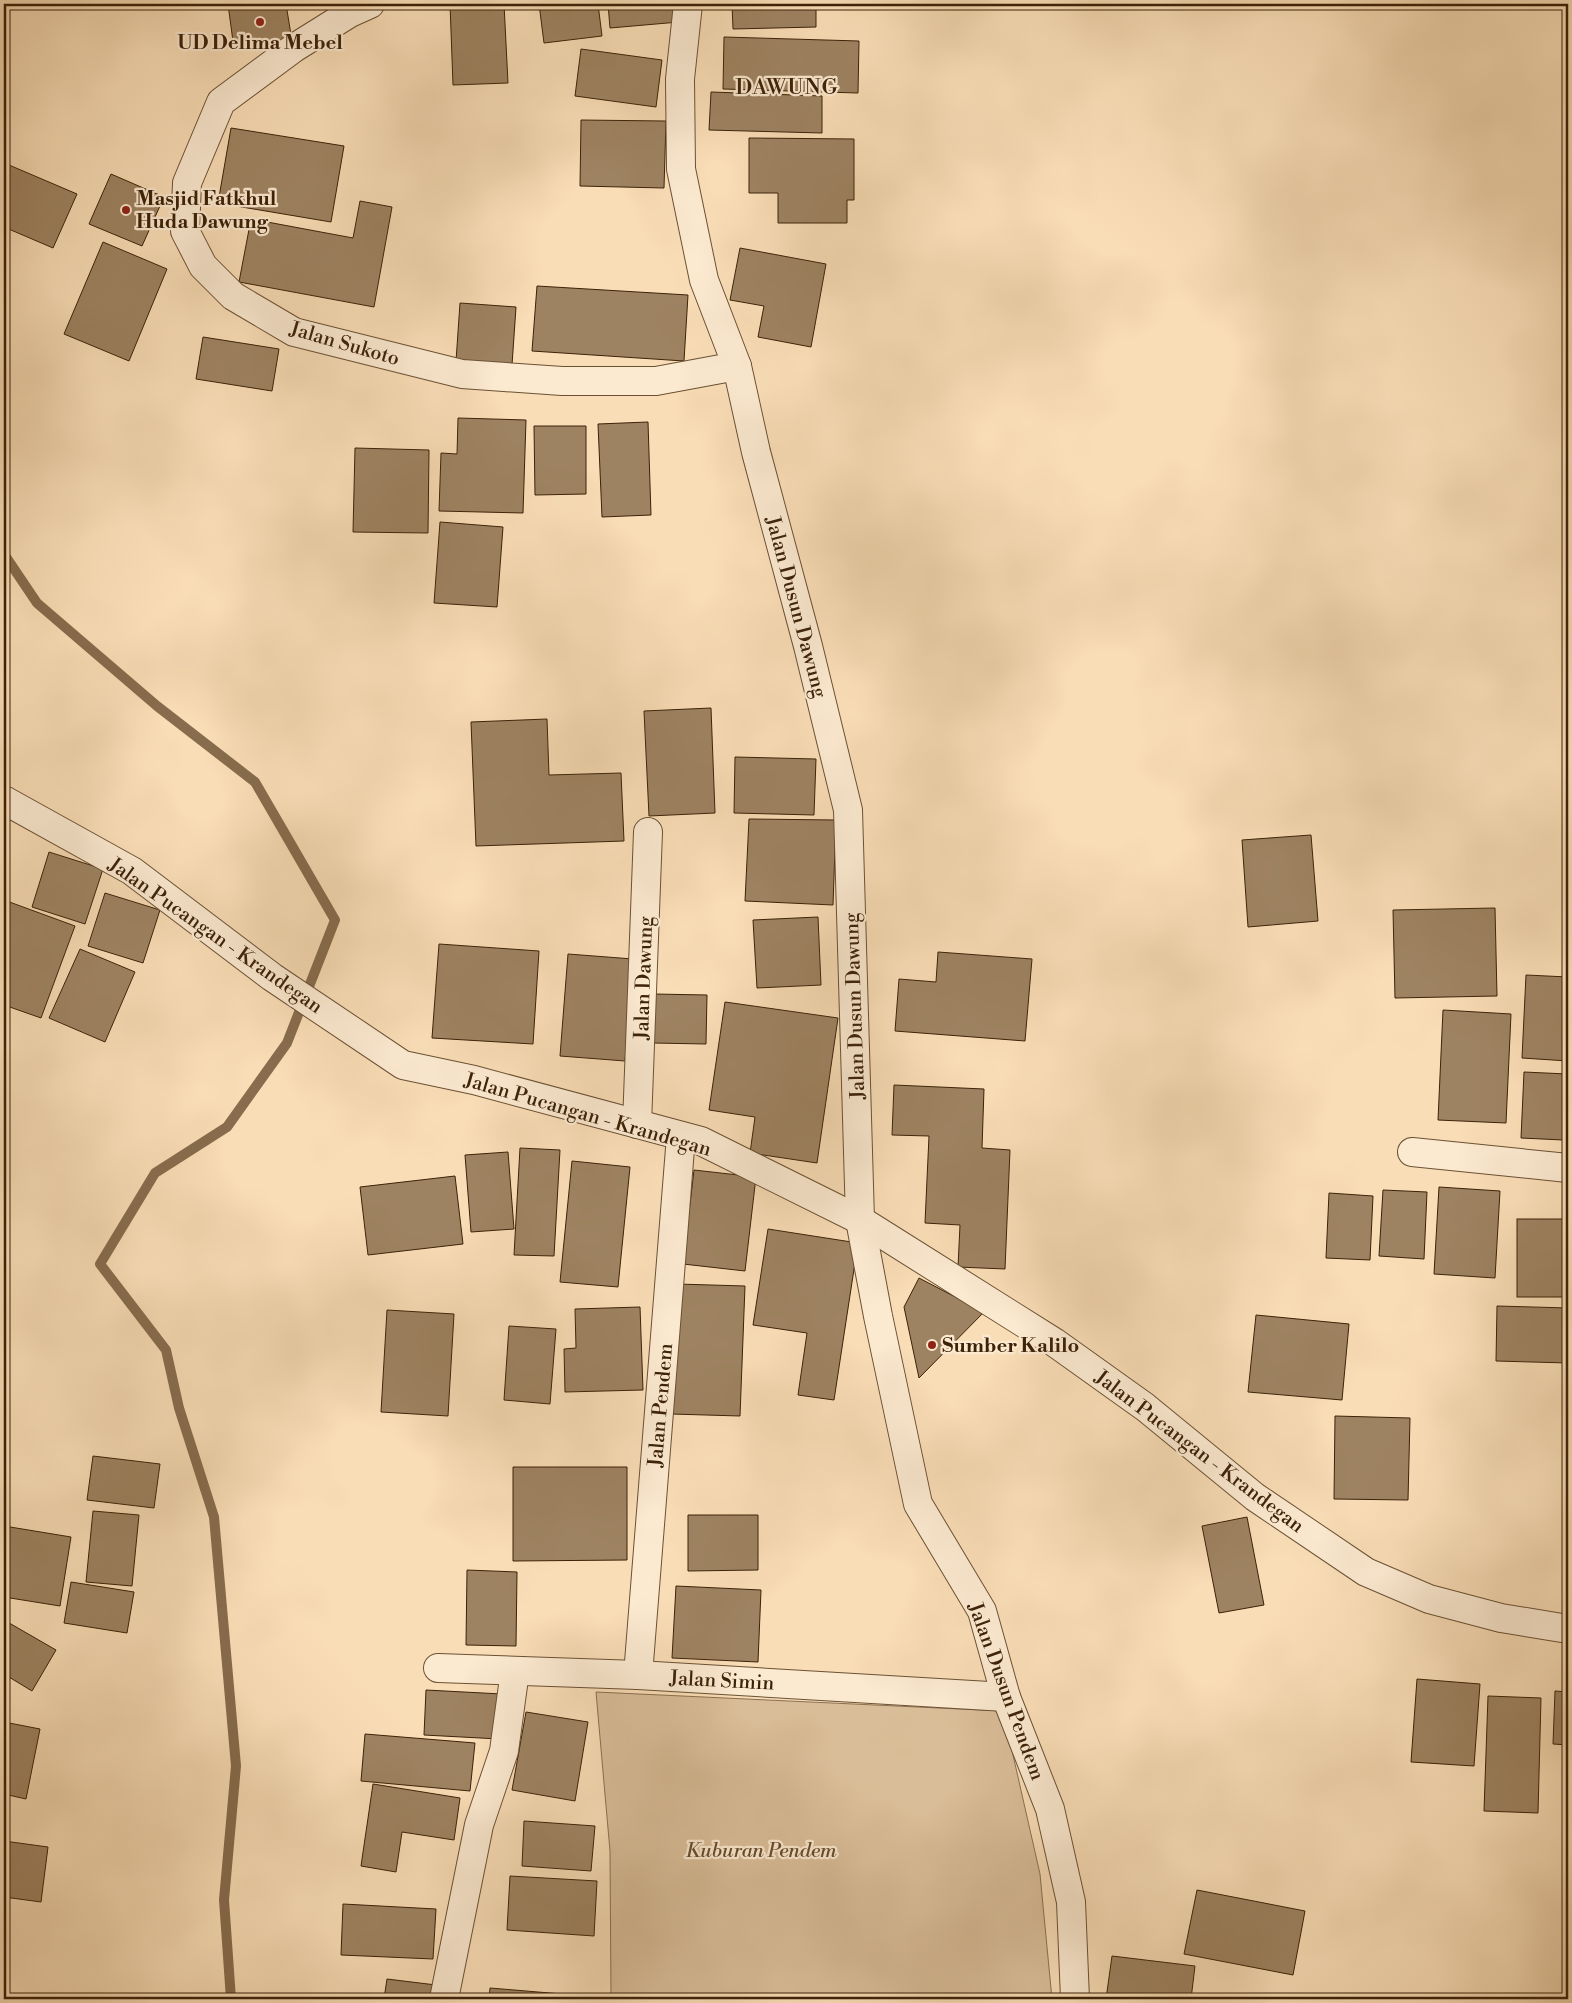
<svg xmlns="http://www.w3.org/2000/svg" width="1572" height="2003" viewBox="0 0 1572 2003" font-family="'Libre Bodoni',serif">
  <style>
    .green { fill: #d9bd98; stroke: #8a7050 }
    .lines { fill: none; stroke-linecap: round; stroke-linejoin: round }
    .stream { stroke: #876c4d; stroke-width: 10 }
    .building { fill: #9e8362; stroke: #3c2208 }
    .minor-casing { stroke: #6b5134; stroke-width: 30 }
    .minor { stroke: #fbe9d0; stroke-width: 28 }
    .poi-dot { fill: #8f2418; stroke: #fbe9d0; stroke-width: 2 }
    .labels { text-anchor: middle; stroke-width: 4.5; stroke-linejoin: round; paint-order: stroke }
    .poi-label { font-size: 20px; font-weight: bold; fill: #3c2208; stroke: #fbe9d0; text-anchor: start }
    .street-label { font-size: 20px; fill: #3c2208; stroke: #fbe9d0 }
    .park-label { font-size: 20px; font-style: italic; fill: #63492c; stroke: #fbe9d0 }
    .quarter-label { font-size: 22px; letter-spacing: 1px; fill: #3c2208; stroke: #fbe9d0 }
  </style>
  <rect width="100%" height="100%" fill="#f9ddb6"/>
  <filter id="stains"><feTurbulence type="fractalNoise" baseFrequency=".004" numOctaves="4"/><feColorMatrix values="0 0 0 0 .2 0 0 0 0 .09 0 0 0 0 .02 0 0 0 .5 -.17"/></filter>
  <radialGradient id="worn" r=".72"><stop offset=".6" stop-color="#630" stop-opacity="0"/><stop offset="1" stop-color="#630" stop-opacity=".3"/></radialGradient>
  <path class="green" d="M596,1692l407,19 37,163 12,125h-441l-1,-148z"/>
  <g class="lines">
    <path class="stream" d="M4,554l33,49 120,103 98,76 80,138 -48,123 -60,84 -72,46 -55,91 66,86 13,58 35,109 22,249 -12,134 7,99"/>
  </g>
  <g class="building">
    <path d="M228,4h58l6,37 -58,8z"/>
    <path d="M450,4h54l4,79 -55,2z"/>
    <path d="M539,4h59l4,32 -58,7z"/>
    <path d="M608,4h69l2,18 -69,6z"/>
    <path d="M732,4h84v23l-83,2z"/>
    <path d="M724,37l135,4 -1,52 -135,-4z"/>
    <path d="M581,49l81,11 -6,47 -81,-11z"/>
    <path d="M711,92l111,4v37l-113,-3z"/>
    <path d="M581,120l85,1 -2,67 -84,-2z"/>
    <path d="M231,128l113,18 -13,76 -113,-19z"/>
    <path d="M749,138l105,1v61h-7v23h-69v-30h-29z"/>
    <path d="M9,165l68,29 -24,54 -49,-21v-50z"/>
    <path d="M111,174l53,23 -22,49 -53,-22z"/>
    <path d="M360,201l32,6 -18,100 -135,-25 12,-63 102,19z"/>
    <path d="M103,242l64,27 -38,92 -65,-27z"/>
    <path d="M740,248l86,16 -15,83 -53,-10 6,-31 -34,-6z"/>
    <path d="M537,286l151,9 -4,66 -152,-10z"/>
    <path d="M460,303l56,4 -4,58 -56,-4z"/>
    <path d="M203,337l76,12 -7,42 -76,-12z"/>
    <path d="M458,418l68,2 -3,93 -84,-2 2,-58 16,1z"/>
    <path d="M648,422l3,93 -49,2 -4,-93z"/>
    <path d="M534,426h52v68l-51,1z"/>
    <path d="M355,448l74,2 -1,83 -75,-1z"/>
    <path d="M440,522l63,5 -6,80 -63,-4z"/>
    <path d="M711,708l4,105 -66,3 -5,-105z"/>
    <path d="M547,719l2,56 72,-2 3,68 -148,5 -5,-124z"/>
    <path d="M735,757l81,2 -2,56 -80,-2z"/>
    <path d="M749,819l87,1 -3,85 -88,-4z"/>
    <path d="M1311,835l7,86 -70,6 -6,-87z"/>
    <path d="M49,852l54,17 -18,55 -53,-17z"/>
    <path d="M4,865l5,2 -5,15z"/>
    <path d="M105,893l55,17 -17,53 -55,-17z"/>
    <path d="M4,900l71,26 -34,92 -37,-13z"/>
    <path d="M1495,908l2,88 -102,2 -2,-88z"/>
    <path d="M818,917l3,68 -64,3 -4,-68z"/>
    <path d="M439,944l100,7 -6,93 -101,-6z"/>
    <path d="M80,949l55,23 -30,70 -56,-24z"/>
    <path d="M938,952l94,7 -7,82 -130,-10 4,-52 37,3z"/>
    <path d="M568,954l65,5 -8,102 -65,-5z"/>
    <path d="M1526,975l42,2v84l-46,-3z"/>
    <path d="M654,994l53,1 -1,49 -53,-1z"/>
    <path d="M725,1002l113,16 -21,145 -67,-10 5,-36 -46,-7z"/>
    <path d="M1443,1010l68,4 -5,109 -68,-3z"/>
    <path d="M1524,1072l43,2 -4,66 -42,-2z"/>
    <path d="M894,1085l90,4 -2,59 28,2 -5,119 -47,-2 2,-42 -35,-2 4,-87 -37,-1z"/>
    <path d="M520,1148l40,2 -6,106 -40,-1z"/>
    <path d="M508,1152l6,77 -43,3 -6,-77z"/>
    <path d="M572,1161l58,6 -12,120 -58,-5z"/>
    <path d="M694,1170l62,7 -11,94 -62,-7z"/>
    <path d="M455,1176l8,68 -95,11 -8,-68z"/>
    <path d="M1439,1187l61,4 -5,87 -61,-4z"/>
    <path d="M1383,1190l44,2 -3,67 -45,-3z"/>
    <path d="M1329,1193l44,3 -3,64 -44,-2z"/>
    <rect x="1517" y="1219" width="51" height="78"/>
    <path d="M768,1229l90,14 -24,157 -36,-5 9,-62 -54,-8z"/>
    <path d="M919,1278l65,34 -65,66 -15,-71z"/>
    <path d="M677,1284l68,2 -5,130 -69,-2z"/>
    <path d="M1497,1306l71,2v55l-72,-2z"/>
    <path d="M640,1307l3,83 -78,2 -1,-43 12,-1 -1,-39z"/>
    <path d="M387,1310l67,4 -6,102 -67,-4z"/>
    <path d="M1256,1315l93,9 -7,76 -94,-8z"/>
    <path d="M509,1326l47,3 -6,75 -46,-4z"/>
    <path d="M1335,1416l75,2 -2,82 -74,-1z"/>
    <path d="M93,1456l67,8 -6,44 -67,-8z"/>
    <path d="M513,1467h114v93l-114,1z"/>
    <path d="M93,1511l46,4 -7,71 -46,-4z"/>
    <path d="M688,1515h70v55l-70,1z"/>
    <path d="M1247,1517l17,88 -45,8 -17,-87z"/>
    <path d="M4,1526l67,11 -11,69 -56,-9z"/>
    <path d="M467,1570l50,2 -1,74 -50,-1z"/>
    <path d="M71,1582l63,10 -7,41 -63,-10z"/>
    <path d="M676,1586l85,4 -3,72 -86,-4z"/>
    <path d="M4,1620l52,30 -24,41 -28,-17z"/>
    <path d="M1417,1679l63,5 -6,82 -63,-4z"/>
    <path d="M426,1690l76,4 -3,45 -75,-4z"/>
    <path d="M1555,1691l13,1v53l-15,-1z"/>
    <path d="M1488,1696l53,2 -3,115 -54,-2z"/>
    <path d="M526,1712l62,10 -13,79 -63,-11z"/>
    <path d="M4,1722l36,7 -14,70 -22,-5z"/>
    <path d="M365,1734l110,9 -5,48 -109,-10z"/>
    <path d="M373,1784l87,14 -6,42 -52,-8 -6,40 -35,-6z"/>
    <path d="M1568,1788v58h-2z"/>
    <path d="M524,1821l71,5 -4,45 -69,-5z"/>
    <path d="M4,1841l44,6 -7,55 -37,-5z"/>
    <path d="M510,1876l87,5 -3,55 -87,-6z"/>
    <path d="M1197,1890l108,21 -12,64 -109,-21z"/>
    <path d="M343,1904l93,5 -3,50 -92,-4z"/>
    <path d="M1112,1956l83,10 -4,33h-85z"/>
    <path d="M387,1979l49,6 -2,14h-50z"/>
    <path d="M490,1988l84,7v4h-85z"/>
  </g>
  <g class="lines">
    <defs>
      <g id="minor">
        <path d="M370,4l-20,9 -56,35 -73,54 -34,81 -2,48 18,35 30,30 61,36 168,42 100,7h94l81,-15"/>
        <path d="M688,4l-8,75 1,90 23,111 33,86 19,86 52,194 40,164 12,410 18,96 40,188 64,107 24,86 44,112 21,93 4,97"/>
        <path d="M4,800l128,71 140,106 131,88 71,15 227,61 159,79 194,122 91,65 110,90 111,75 63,27 72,19 67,11"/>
        <path d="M637,1124l11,-292"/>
        <path d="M1412,1152l156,16"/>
        <path d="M438,1668l200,7 368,22"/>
        <path d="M638,1675l43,-539"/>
        <path d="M444,1999l35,-174 25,-74 11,-80"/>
      </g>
    </defs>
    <use href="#minor" class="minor-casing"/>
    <use href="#minor" class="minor"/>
  </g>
  <g class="poi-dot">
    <circle cx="260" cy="22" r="5"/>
    <circle cx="126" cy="210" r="5"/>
    <circle cx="932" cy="1345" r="5"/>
  </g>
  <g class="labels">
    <g class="poi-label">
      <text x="260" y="49" text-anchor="middle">UD Delima Mebel</text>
      <text x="136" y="205">Masjid Fatkhul<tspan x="136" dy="23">Huda Dawung</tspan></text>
      <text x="942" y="1352">Sumber Kalilo</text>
    </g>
    <g class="street-label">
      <text transform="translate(345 343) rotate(16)" y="7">Jalan Sukoto</text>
      <text transform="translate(797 607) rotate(75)" y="7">Jalan Dusun Dawung</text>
      <text transform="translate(216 935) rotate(35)" y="7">Jalan Pucangan - Krandegan</text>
      <text transform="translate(643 978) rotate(-88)" y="7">Jalan Dawung</text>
      <text transform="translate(854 1006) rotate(-92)" y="7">Jalan Dusun Dawung</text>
      <text transform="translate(588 1114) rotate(16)" y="7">Jalan Pucangan - Krandegan</text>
      <text transform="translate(660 1405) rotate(-85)" y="7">Jalan Pendem</text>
      <text transform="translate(1200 1451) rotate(37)" y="7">Jalan Pucangan - Krandegan</text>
      <text transform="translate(722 1680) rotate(3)" y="7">Jalan Simin</text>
      <text transform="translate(1007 1691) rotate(70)" y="7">Jalan Dusun Pendem</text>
    </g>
    <g class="park-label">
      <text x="761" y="1857">Kuburan Pendem</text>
    </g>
    <g class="quarter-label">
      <text x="787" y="94">DAWUNG</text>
    </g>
  </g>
  <rect width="1572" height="2003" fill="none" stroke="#f9ddb6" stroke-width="20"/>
  <rect x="5" y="5" width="1562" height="1993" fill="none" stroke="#3c2208" stroke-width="2.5"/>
  <rect x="10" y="10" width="1552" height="1983" fill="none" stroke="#3c2208"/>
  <rect width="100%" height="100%" filter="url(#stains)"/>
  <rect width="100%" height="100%" fill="url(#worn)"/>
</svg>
